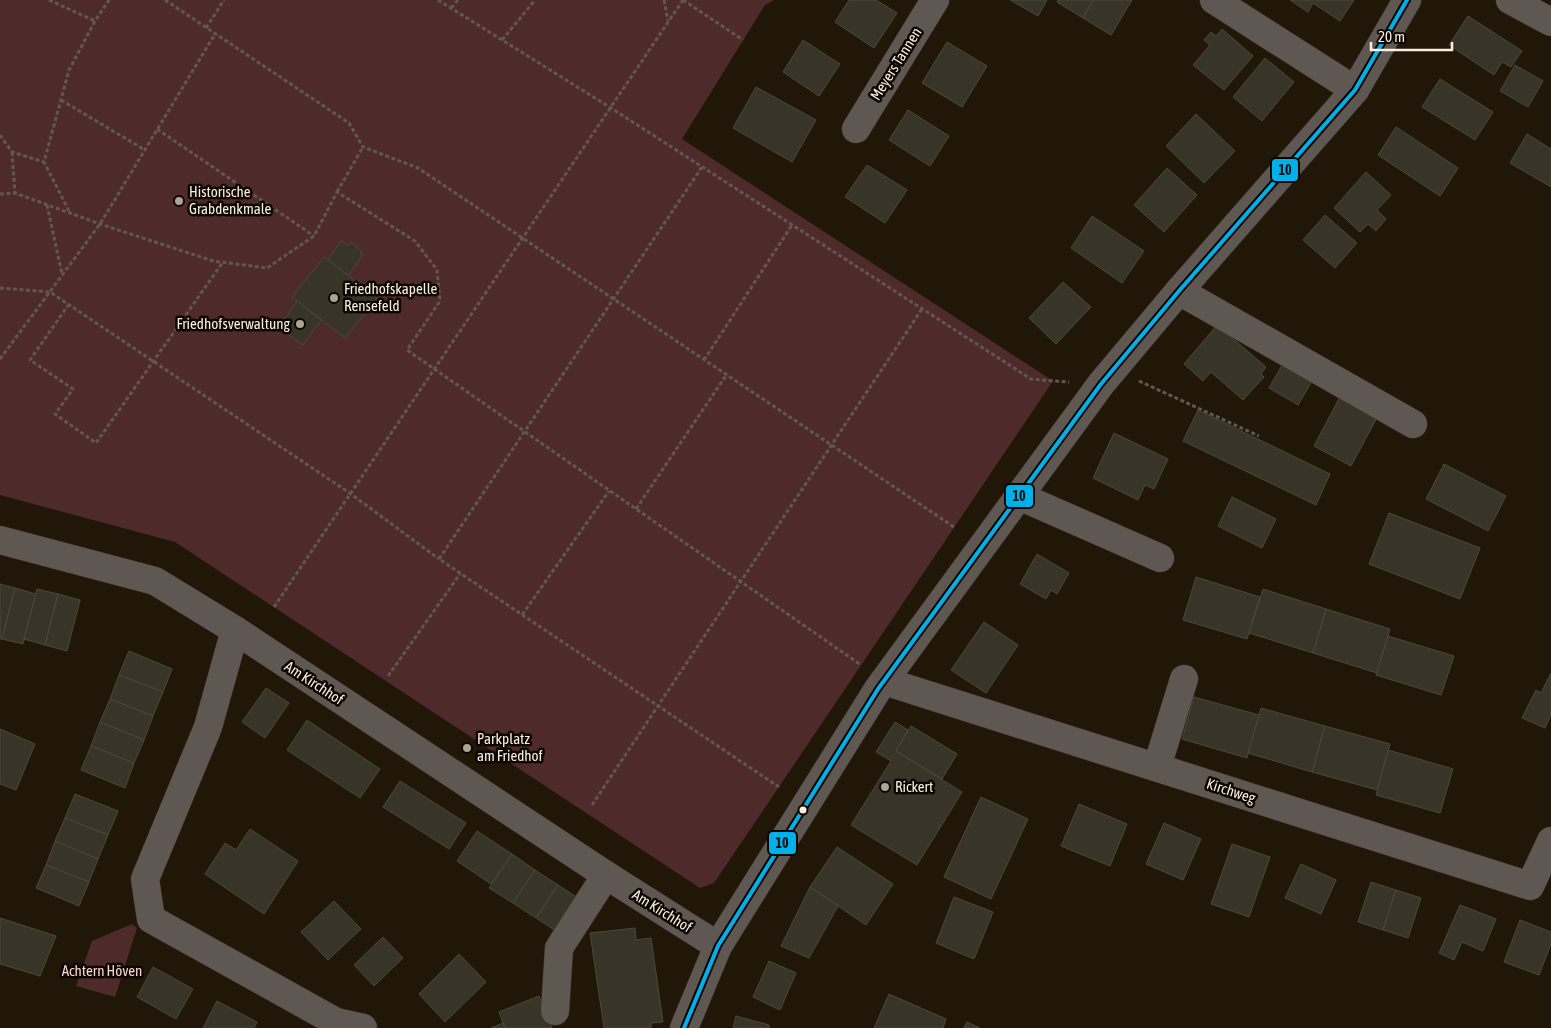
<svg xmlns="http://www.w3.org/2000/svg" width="1551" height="1028" viewBox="0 0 1551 1028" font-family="'Asap Condensed',sans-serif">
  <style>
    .green { fill: #4e2a2b }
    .building { fill: #383427; stroke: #4c483b }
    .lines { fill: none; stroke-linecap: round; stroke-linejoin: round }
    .minor-casing { stroke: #3d3429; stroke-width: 29 }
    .path { stroke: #605850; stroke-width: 3; stroke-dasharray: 4 2.5; stroke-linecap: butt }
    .minor { stroke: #5f5751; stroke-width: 28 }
    .bus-1-casing { stroke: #0c0600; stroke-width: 8 }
    .bus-1 { stroke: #00b0ea; stroke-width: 4 }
    .poi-dot { fill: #aea394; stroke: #0c0600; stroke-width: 2 }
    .bus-dot { fill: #faefdf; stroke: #0c0600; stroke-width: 2 }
    .labels { text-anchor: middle; stroke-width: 5; stroke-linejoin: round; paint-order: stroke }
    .street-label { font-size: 15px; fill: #faefdf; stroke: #0c0600 }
    .poi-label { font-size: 15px; fill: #faefdf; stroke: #0c0600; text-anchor: start }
    .park-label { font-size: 15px; fill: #fad4d5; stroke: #0c0600 }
    .line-badge { stroke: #0c0600; stroke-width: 2 }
    .pale-badge-label { font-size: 14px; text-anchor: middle; font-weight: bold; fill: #111 }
  </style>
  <rect width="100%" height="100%" fill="#201709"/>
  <g class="green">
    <path d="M0,0h774l-9,5 -83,134 371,242 -339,502 -14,5 -525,-346 -175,-47z"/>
    <path d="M132,924l5,4 -22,69 -39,-11 16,-45z"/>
  </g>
  <g class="building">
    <path d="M849,0h27l21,13 -23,35 -39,-26z"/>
    <path d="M1010,0h37l-9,16z"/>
    <path d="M1058,0h35l-10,18 -26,-16z"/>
    <path d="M1093,0h39l-21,35 -28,-17z"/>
    <path d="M1290,0h64l-14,21 -27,-18 -5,9z"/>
    <path d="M1468,16l54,35 -11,16 -9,-5 -8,13 -45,-30z"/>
    <path d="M1222,29l31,27 -29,34 -31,-25 17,-20 -6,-5 7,-8 5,4z"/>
    <path d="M803,40l37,24 -21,32 -36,-24z"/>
    <path d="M947,42l40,24 -25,41 -40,-24z"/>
    <path d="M1265,58l29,24 -32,39 -29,-24z"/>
    <path d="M1515,65l28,16 -15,26 -28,-16z"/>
    <path d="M1440,79l53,33 -18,28 -53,-33z"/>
    <path d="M756,87l60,33 -24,42 -59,-34z"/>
    <path d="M908,110l41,26 -19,30 -41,-26z"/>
    <path d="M1196,114l39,37 -31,32 -38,-37z"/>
    <path d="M1396,127l62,41 -18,28 -62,-41z"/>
    <path d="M1527,134l24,15v38l-41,-24z"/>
    <path d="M867,165l40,25 -22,33 -40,-26z"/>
    <path d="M1167,168l30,27 -33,37 -30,-27z"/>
    <path d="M1366,172l25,23 -14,15 9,9 -10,12 -8,-7 -8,8 -26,-24z"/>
    <path d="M1325,215l32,28 -22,25 -32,-28z"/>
    <path d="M1092,216l52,35 -22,32 -51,-35z"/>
    <path d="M341,241l7,5 3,-4 11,9 -2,3 3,1 -15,21 -20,-16z"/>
    <path d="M324,257l53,41 -32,40 -53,-41z"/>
    <path d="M1063,282l28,25 -35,37 -27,-26z"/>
    <path d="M297,301l24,19 -18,25 -24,-17z"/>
    <path d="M1217,325l49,42 -5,7 3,3 -21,23 -32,-28 -8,9 -19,-17z"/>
    <path d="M1285,360l30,16 -17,29 -29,-17z"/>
    <path d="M1343,391l37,21 -29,54 -37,-20z"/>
    <path d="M1198,410l132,64 -14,31 -133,-64z"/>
    <path d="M1114,433l54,26 -14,30 -9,-4 -7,15 -45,-22z"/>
    <path d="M1444,464l62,32 -18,35 -62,-32z"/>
    <path d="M1232,497l44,22 -14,29 -44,-22z"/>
    <path d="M1389,513l91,35 -20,51 -91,-35z"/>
    <path d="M1037,554l32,19 -12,21 -6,-4 -5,9 -26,-15z"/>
    <path d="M1196,577l64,20 -13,42 -64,-19z"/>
    <path d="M0,584l15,4 -13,51h-2z"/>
    <path d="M15,588l21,6 -13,50 -21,-5z"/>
    <path d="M37,589l21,5 -13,51 -21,-6z"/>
    <path d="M1263,589l63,20 -13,44 -64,-20z"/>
    <path d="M58,594l22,6 -13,51 -22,-6z"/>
    <path d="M1326,609l64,20 -13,44 -64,-20z"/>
    <path d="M984,622l34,23 -32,48 -35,-23z"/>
    <path d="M1388,636l66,20 -13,39 -65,-20z"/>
    <path d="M129,651l43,18 -9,23 -44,-17z"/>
    <path d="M1551,673v42l-6,13 -23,-10 14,-28 5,3z"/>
    <path d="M119,675l44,17 -10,24 -43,-17z"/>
    <path d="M266,688l23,15 -24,35 -23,-16z"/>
    <path d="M1194,697l65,18 -12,43 -65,-19z"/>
    <path d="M110,699l43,17 -9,24 -44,-18z"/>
    <path d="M1261,708l64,18 -13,46 -64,-19z"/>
    <path d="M307,720l73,49 -20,29 -73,-48z"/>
    <path d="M100,722l44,18 -10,23 -43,-17z"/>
    <path d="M895,722l13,8 -12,21 66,41 -45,73 -66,-40 40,-64 -15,-9z"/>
    <path d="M911,726l46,28 -15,25 -46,-28z"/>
    <path d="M1325,726l65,18 -13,46 -65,-18z"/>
    <path d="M0,729l35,15 -19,46 -16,-6z"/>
    <path d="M91,746l43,17 -9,25 -44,-18z"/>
    <path d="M1388,750l65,19 -13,44 -64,-18z"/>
    <path d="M400,781l66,42 -17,26 -66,-42z"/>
    <path d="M75,794l43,17 -10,24 -43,-17z"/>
    <path d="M981,797l47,22 -37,80 -47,-22z"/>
    <path d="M1079,804l48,20 -17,42 -49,-20z"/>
    <path d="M65,818l43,17 -10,24 -43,-18z"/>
    <path d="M1164,823l37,16 -18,41 -37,-16z"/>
    <path d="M250,829l48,32 -34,53 -59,-40 20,-31 11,7z"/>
    <path d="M477,831l35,23 -21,30 -34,-23z"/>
    <path d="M55,841l43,18 -9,23 -43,-17z"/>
    <path d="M1232,844l38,13 -21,60 -38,-13z"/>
    <path d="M837,847l56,37 -27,41 -56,-38z"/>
    <path d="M512,854l23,16 -22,33 -24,-15z"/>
    <path d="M1301,864l35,16 -15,34 -36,-16z"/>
    <path d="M46,865l43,17 -10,24 -43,-18z"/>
    <path d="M535,870l23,15 -22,33 -23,-15z"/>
    <path d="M1371,882l25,8 -13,40 -25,-8z"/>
    <path d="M558,885l23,15 -22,33 -23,-15z"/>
    <path d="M810,887l28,19 -29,52 -28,-12z"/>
    <path d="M1396,890l25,8 -13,40 -25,-8z"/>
    <path d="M954,897l39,15 -19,47 -38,-16z"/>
    <path d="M334,901l27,28 -33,31 -27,-28z"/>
    <path d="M1460,905l36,14 -13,32 -21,-9 -8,18 -15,-7z"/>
    <path d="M0,918l56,18 -16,40 -40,-12z"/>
    <path d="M1520,920l31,12v12l-12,31 -35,-13z"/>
    <path d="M635,928l1,12 15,-2 12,84 -12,1v5h-47l-14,-95z"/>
    <path d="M383,937l20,21 -29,28 -20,-21z"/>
    <path d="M459,954l27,28 -41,40 -26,-28z"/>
    <path d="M769,961l27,12 -16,37 -27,-13z"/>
    <path d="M153,967l40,22 -17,30 -39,-22z"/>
    <path d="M889,994l57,25 -3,9h-69z"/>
    <path d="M539,996l13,32h-47l-6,-16z"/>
    <path d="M217,1001l40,21 -3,6h-51z"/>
    <path d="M736,1016l33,9v3h-36z"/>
    <path d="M967,1022l13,6h-16z"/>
    <path d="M503,1023l2,5h-14z"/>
  </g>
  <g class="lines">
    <defs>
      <g id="minor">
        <path d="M1214,0l141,90"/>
        <path d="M1510,0l41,22"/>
        <path d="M856,129l79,-129"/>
        <path d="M1179,291l234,133"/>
        <path d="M1019,496l141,62"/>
        <path d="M0,540l155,41 80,49 371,245 112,71"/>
        <path d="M235,630l-27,97 -63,152 6,40 185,103 27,6"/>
        <path d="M884,681l646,205 21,-45"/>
        <path d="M1157,767l27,-88"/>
        <path d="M555,1011l4,-63 47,-73"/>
        <path d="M684,1028l34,-82 160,-257 223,-305 78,-93 176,-201 52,-90"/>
      </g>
    </defs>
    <use href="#minor" class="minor-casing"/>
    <g class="path">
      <path d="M49,0l46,21"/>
      <path d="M165,0l184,123 14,24 55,21 536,359"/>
      <path d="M438,0l173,108 420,271 38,3"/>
      <path d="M664,0l4,21"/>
      <path d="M683,0l60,40"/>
      <path d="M451,8l7,-8"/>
      <path d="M206,28l18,-28"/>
      <path d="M502,40l33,-40"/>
      <path d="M61,100l84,50"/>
      <path d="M157,129l157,107"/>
      <path d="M0,135l12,17 32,10"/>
      <path d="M12,152l3,41"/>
      <path d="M702,167l-263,392 340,228"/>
      <path d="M337,192l26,-45"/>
      <path d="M0,194l15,-1 85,31 113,37 54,7 47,-32 23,-44 78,49 22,29 3,31 -33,49 454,315"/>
      <path d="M47,205l15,69"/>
      <path d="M69,211l-25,-49 25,-92 26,-49 14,-21"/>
      <path d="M0,288l50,4 301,202 88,65"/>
      <path d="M69,304l-39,56 43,29 -18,25 41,29 127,-181"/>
      <path d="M0,359l100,-135 115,-190"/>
      <path d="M704,360l88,-135"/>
      <path d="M1139,381l120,55"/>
      <path d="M636,509l91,-135"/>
      <path d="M274,607l409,-607"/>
      <path d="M522,615l87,-124"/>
      <path d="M388,676l72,-102"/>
      <path d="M592,805l330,-496"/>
    </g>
    <use href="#minor" class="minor"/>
    <defs>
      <path id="bus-1" d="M684,1028l34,-82 160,-257 223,-305 78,-93 176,-201 52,-90"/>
    </defs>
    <use href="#bus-1" class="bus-1-casing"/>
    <use href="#bus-1" class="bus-1"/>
  </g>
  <g class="poi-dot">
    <circle cx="179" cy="201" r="5"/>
    <circle cx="334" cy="298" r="5"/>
    <circle cx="300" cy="324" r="5"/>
    <circle cx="467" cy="748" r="5"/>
    <circle cx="885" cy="787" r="5"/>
  </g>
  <circle class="bus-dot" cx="803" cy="810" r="4.5"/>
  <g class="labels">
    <g class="street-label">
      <text transform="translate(896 64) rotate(-58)" y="5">Meyers Tannen</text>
      <text transform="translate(314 683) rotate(33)" y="5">Am Kirchhof</text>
      <text transform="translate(1231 791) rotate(18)" y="5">Kirchweg</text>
      <text transform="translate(662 911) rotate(32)" y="5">Am Kirchhof</text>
    </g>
    <g class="poi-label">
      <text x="189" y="197">Historische<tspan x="189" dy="17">Grabdenkmale</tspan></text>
      <text x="344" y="294">Friedhofskapelle<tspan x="344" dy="17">Rensefeld</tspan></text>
      <text x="290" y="329" text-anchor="end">Friedhofsverwaltung</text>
      <text x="477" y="744">Parkplatz<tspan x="477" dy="17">am Friedhof</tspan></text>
      <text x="895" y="792">Rickert</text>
    </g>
    <g class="park-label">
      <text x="102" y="976">Achtern Höven</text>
    </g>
  </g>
  <g class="line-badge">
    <rect x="1271" y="158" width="28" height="24" rx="5" fill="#00b0ea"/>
    <rect x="1005" y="484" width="29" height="24" rx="5" fill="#00b0ea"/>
    <rect x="768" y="831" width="29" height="24" rx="5" fill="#00b0ea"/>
  </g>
  <g class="pale-badge-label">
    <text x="1285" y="175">10</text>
    <text x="1019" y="501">10</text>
    <text x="782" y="848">10</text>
  </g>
  <path d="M1371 42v8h81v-8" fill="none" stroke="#faefdf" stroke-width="2.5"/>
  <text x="1378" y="42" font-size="15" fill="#faefdf" stroke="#0c0600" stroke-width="4" paint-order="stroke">20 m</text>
</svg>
